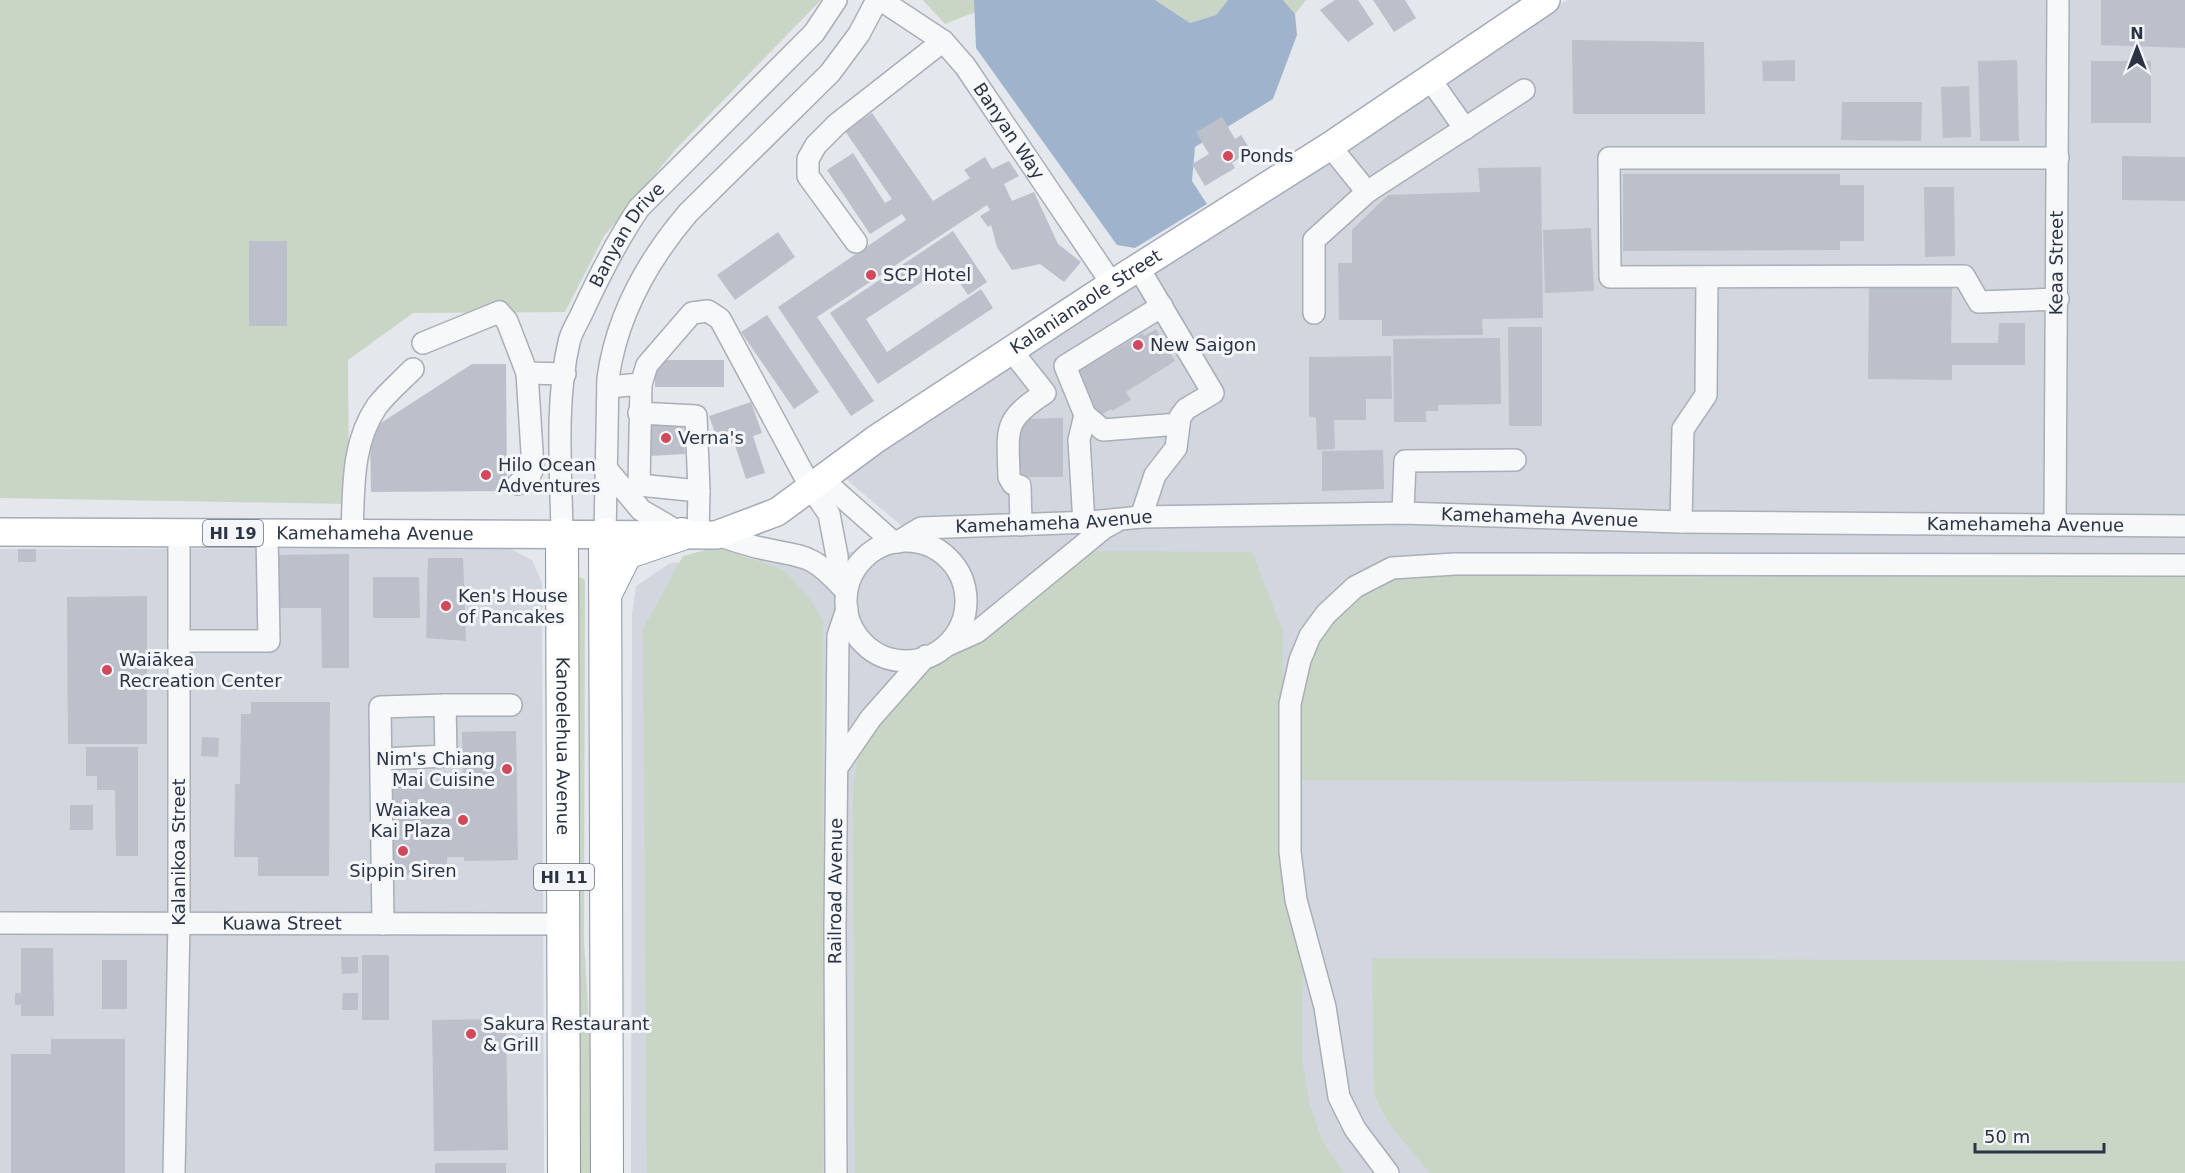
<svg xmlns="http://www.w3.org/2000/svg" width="2185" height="1173" viewBox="0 0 2185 1173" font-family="'DejaVu Sans',sans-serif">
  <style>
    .built { fill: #d2d6de }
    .green { fill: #c9d6c5 }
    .water { fill: #9fb4cc }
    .building { fill: #bbc0ca }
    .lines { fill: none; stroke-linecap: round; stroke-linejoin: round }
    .minor-casing { stroke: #a9aeb7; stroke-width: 24 }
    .major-casing { stroke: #a3abb8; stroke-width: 30 }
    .highway-casing { stroke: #8b94a3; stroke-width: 34 }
    .minor { stroke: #f7f8fa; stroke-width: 21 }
    .major { stroke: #fff; stroke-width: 27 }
    .highway { stroke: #fff; stroke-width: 32 }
    .poi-dot { fill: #d1495b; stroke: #f4f6f9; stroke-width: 2 }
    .labels { text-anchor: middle; stroke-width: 6; stroke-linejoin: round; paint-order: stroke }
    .shield { fill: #f4f6f9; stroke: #676e7b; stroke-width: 1.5 }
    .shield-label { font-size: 16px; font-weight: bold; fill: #2b3445 }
    .street-label { font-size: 18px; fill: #2b3445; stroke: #f4f6f9 }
    .poi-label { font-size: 18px; fill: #2b3445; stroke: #f4f6f9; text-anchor: start }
  </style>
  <rect width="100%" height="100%" fill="#e4e7ec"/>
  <g class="built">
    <path d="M1567,0h618v1173h-1554l1,-559 4,-28 34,-23 257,-16 -86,-72 276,-183z"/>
    <path d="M509,548l23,12 10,23 2,590h-544v-624z"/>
  </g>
  <g class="green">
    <path d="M0,0h821l-146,150 -71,86 -39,76 -152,1 -65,47 1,144 -349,-6z"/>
    <path d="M923,0h60v9l-38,15z"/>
    <path d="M1155,0h73l-12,15 -26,8z"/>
    <path d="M1283,0h23l-11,14z"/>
    <path d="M717,547l67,23 25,28 14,22v553h-176l-4,-544 40,-73z"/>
    <path d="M1089,551l163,1 31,80v76l20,253 -1,98 7,42 13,39 22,33h-489l-2,-387 5,-29 12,-28 42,-47z"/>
    <path d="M2185,571v212l-888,-3 3,-92 22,-55 20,-24 27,-21 42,-14z"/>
    <path d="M578,576l7,4 -1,360 8,136 -1,97h-14z"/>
    <path d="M1372,958l813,3v212h-755l-41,-49 -15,-29z"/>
  </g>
  <path class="water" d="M974,0h181l35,23 26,-8 12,-15h55l12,14 2,21 -24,64 -78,48 -3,34 15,23 -72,44 -18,-3 -141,-197z"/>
  <g class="building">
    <path d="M1335,0h23l16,24 -26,18 -28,-32z"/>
    <path d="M1373,0h32l11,18 -22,14z"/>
    <path d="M2101,0h84v48l-84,-3z"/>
    <path d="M1572,40l132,2 1,72h-132z"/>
    <path d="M1795,60v21h-32l-1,-20z"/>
    <path d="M2017,60l2,81h-39l-2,-80z"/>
    <rect x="2091" y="61" width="60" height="62"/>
    <path d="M1969,86l2,51 -28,1 -2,-51z"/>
    <path d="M1842,102h80l-1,39 -80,-1z"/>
    <path d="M872,113l61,88 37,-23 -6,-8 21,-13 7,12 17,-8 10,15 -15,8 8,17 22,-9 24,52 23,18 -17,20 -24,-18 -28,6 -15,-23 -6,-22 -3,2 -8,-11 10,-6 -3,-5 -170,112 57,84 -23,15 -73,-109 128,-87 -4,-6 -32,20 -43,-64 26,-17 32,50 7,-4 -47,-68z"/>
    <path d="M1222,117l13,22 6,-4 10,16 -19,12 3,5 -30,18 -13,-22 17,-10 -13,-22z"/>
    <path d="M2122,156l63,1v44l-63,-1z"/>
    <path d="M1541,167l2,151 -61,1 1,16h-25l-76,1v-16h-43l-1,-57h14v-33l36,-35 92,-3 -2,-24z"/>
    <path d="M1623,174h217v11h24v56h-24v9l-217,1z"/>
    <path d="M1924,187h30l1,69 -30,1z"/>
    <path d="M1591,228l3,63 -49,2 -2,-63z"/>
    <path d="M953,231l34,51 -19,13 -20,-30 -82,54 21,33 94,-63 12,19 -115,76 -48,-71z"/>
    <path d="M778,232l17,25 -60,43 -18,-25z"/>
    <rect x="249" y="241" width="38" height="85"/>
    <path d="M1869,285l83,1 -1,57h47l1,-20h26v42h-73v15l-84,-1z"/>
    <path d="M767,315l52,77 -25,17 -53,-77z"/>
    <path d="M1508,327h34v99h-33z"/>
    <path d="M1156,329l19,32 -49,31 5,8 -19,11 -1,-2 -12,7 -25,-42 69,-41 1,3z"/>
    <path d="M1500,338l1,66 -63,1v6h-12v11h-32l-1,-83z"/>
    <path d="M1391,356l1,43h-26v21h-32l1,29 -18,1 -1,-32 -7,-2v-59z"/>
    <rect x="655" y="360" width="69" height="27"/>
    <path d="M472,364h34l1,127 -136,1 -1,-62z"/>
    <path d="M751,402l11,31 -9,3 12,37 -19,6 -12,-37 -14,5 -11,-31z"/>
    <path d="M1063,418v59h-50l5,-58z"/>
    <path d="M683,420l2,34 -35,2 -2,-35z"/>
    <path d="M1383,450l1,39 -62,2v-40z"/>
    <rect x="18" y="549" width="18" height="13"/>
    <path d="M349,554v114h-27l-1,-60h-43l-1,-53z"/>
    <path d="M428,558h35l3,83 -40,-3z"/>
    <path d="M373,577h46l1,41h-47z"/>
    <path d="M147,596v148h-79l-1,-147z"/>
    <path d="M251,702h79l-1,174h-71v-19h-24l1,-73h5l1,-70h10z"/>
    <path d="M516,731l2,129 -54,1v-4h-17v17l-54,1 -1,-95 71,-1 -1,-47z"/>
    <path d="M202,737l17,1 -1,19 -17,-1z"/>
    <path d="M86,747h52v109h-22l-1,-66h-18v-14h-11z"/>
    <rect x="70" y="805" width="23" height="25"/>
    <path d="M21,948h32l1,68h-33v-11h-6v-12h6z"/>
    <rect x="362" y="955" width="27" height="65"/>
    <path d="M341,957h17v16l-16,1z"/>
    <rect x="102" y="960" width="25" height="49"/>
    <path d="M343,993h15v17h-16z"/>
    <path d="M506,1019l2,131 -74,1 -2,-131z"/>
    <path d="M51,1039h74v134h-114v-119h40z"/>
    <rect x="435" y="1163" width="71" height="10"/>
  </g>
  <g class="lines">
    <defs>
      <g id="minor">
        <path id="s1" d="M881,0l62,41 22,25 147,218"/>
        <path d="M1430,79l35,50"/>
        <path d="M1330,146l37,46"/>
        <path d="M856,242l-48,-66v-17l8,-14 21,-21 106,-83"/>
        <path d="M1138,267l75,126 -27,16 -6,8 -4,31 -21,27 -14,42"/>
        <path d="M2058,299l-79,3 -15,-26 -354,1 -1,-119h449"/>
        <path d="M1162,306l-97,60 20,49 18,15 76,-6"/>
        <path d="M1314,313v-73l53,-48 157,-102"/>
        <path d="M423,343l76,-31 8,9 20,52 38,1"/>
        <path d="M1011,350l34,43c-43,28 -37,35 -36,84l4,7 7,2 1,39"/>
        <path d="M641,384l6,-19 45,-52 16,-2 12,8 91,169 18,26 8,42 1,26"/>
        <path d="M608,387l33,-3 -2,101 60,6 -3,-75 -57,-3"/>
        <path d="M605,467l36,43 41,24"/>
        <path d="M822,479l71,63"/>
        <path d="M518,484l12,-9 3,-7 -6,-95"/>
        <path d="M1403,513l2,-52 110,-1"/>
        <path d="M1681,522l2,-93 23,-34 1,-118"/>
        <path d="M1084,523l-5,-83 6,-25"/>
        <path id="s2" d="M2055,525l3,-525"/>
        <path d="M352,533c2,-44 -1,-89 25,-127 10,-13 24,-25 36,-37"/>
        <path id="s3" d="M562,534c-1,-63 -7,-131 7,-192 2,-10 9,-20 13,-29 17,-37 34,-71 57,-105l175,-175 22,-33"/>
        <path d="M605,534l3,-156c9,-63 39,-117 80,-165l142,-140 29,-39 18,-34"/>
        <path d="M698,534l1,-43"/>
        <path d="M716,535c15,4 30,10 45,13 43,10 49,4 81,39"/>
        <circle cx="906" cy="601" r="60"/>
        <path id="s4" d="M898,542l23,-14 170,-6 50,-5 262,-4 278,9 504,4"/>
        <path d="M179,641h90l-2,-108"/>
        <path d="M948,645l29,-13 127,-104 11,-6"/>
        <path d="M445,705h66"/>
        <path d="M382,759l64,-3 -1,-51 -65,2 3,217"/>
        <path d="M838,766l33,-48 55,-62"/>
        <path id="s5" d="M0,923l564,1"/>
        <path id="s6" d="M174,1173l5,-250v-390"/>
        <path id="s7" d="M836,1173l-1,-244 3,-293 9,-27"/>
        <path d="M1388,1173l-33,-44 -16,-32 -14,-90 -29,-107 -6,-48v-148l10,-44 10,-24 16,-22 29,-27 37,-19 63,-4 730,1"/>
      </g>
      <g id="major">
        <path id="s8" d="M0,532l716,3 61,-23 99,-73 236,-155 218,-138 216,-146"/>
      </g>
      <g id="highway">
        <path id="s9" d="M562,534l2,639"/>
        <path d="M605,534l2,639"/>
        <path d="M608,589l18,-36 56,-19"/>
      </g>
    </defs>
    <use href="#minor" class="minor-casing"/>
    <use href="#major" class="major-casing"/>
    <use href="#highway" class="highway-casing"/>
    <use href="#minor" class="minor"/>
    <use href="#major" class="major"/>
    <use href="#highway" class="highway"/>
  </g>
  <g class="poi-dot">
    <circle cx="1228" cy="156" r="6"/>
    <circle cx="871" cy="275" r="6"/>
    <circle cx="1138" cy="345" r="6"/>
    <circle cx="666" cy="438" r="6"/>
    <circle cx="486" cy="475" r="6"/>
    <circle cx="446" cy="606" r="6"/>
    <circle cx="107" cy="670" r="6"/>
    <circle cx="507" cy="769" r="6"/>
    <circle cx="463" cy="820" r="6"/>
    <circle cx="403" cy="851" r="6"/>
    <circle cx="471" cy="1034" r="6"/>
  </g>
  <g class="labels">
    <g class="shield">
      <rect x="203" y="520" width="60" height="26" rx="4.5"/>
      <rect x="534" y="864" width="60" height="26" rx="4.5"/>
    </g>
    <g class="shield-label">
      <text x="233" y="539">HI 19</text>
      <text x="564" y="883">HI 11</text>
    </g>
    <g class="street-label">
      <text dy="6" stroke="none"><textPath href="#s1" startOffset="186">Banyan Way</textPath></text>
      <text dy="6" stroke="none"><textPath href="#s3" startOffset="315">Banyan Drive</textPath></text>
      <text dy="6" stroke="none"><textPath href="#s2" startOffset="262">Keaa Street</textPath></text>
      <text dy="6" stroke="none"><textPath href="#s8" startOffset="1155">Kalanianaole Street</textPath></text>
      <text dy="6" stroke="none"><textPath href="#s4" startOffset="646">Kamehameha Avenue</textPath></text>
      <text dy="6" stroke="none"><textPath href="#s4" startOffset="160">Kamehameha Avenue</textPath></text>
      <text dy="6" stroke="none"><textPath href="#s4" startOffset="1132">Kamehameha Avenue</textPath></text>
      <text dy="6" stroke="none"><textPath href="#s8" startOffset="375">Kamehameha Avenue</textPath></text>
      <text dy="6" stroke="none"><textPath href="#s9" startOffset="212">Kanoelehua Avenue</textPath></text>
      <text dy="6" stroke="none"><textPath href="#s6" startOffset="321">Kalanikoa Street</textPath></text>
      <text dy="6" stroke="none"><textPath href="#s7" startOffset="282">Railroad Avenue</textPath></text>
      <text dy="6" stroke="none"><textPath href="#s5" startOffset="282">Kuawa Street</textPath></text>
    </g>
    <g class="poi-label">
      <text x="1240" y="162">Ponds</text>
      <text x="883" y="281">SCP Hotel</text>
      <text x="1150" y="351">New Saigon</text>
      <text x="678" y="444">Verna's</text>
      <text x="498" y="471">Hilo Ocean<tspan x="498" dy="21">Adventures</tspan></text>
      <text x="458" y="602">Ken's House<tspan x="458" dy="21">of Pancakes</tspan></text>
      <text x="119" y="666">Waiākea<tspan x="119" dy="21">Recreation Center</tspan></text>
      <text x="495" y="765" text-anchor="end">Nim's Chiang<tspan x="495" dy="21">Mai Cuisine</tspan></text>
      <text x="451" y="816" text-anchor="end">Waiakea<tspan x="451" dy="21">Kai Plaza</tspan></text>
      <text x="403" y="877" text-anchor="middle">Sippin Siren</text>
      <text x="483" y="1030">Sakura Restaurant<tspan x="483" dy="21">&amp; Grill</tspan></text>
    </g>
  </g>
  <g transform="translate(2137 48)" stroke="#f4f6f9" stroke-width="4.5" paint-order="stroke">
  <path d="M0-4.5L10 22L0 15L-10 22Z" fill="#2b3445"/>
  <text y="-9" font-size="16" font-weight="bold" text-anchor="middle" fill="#2b3445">N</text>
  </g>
  <path d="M1975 1143v9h129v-9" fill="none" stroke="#2b3445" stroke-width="3"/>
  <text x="1984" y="1143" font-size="18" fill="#2b3445" stroke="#f4f6f9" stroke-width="4.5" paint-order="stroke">50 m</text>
</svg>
